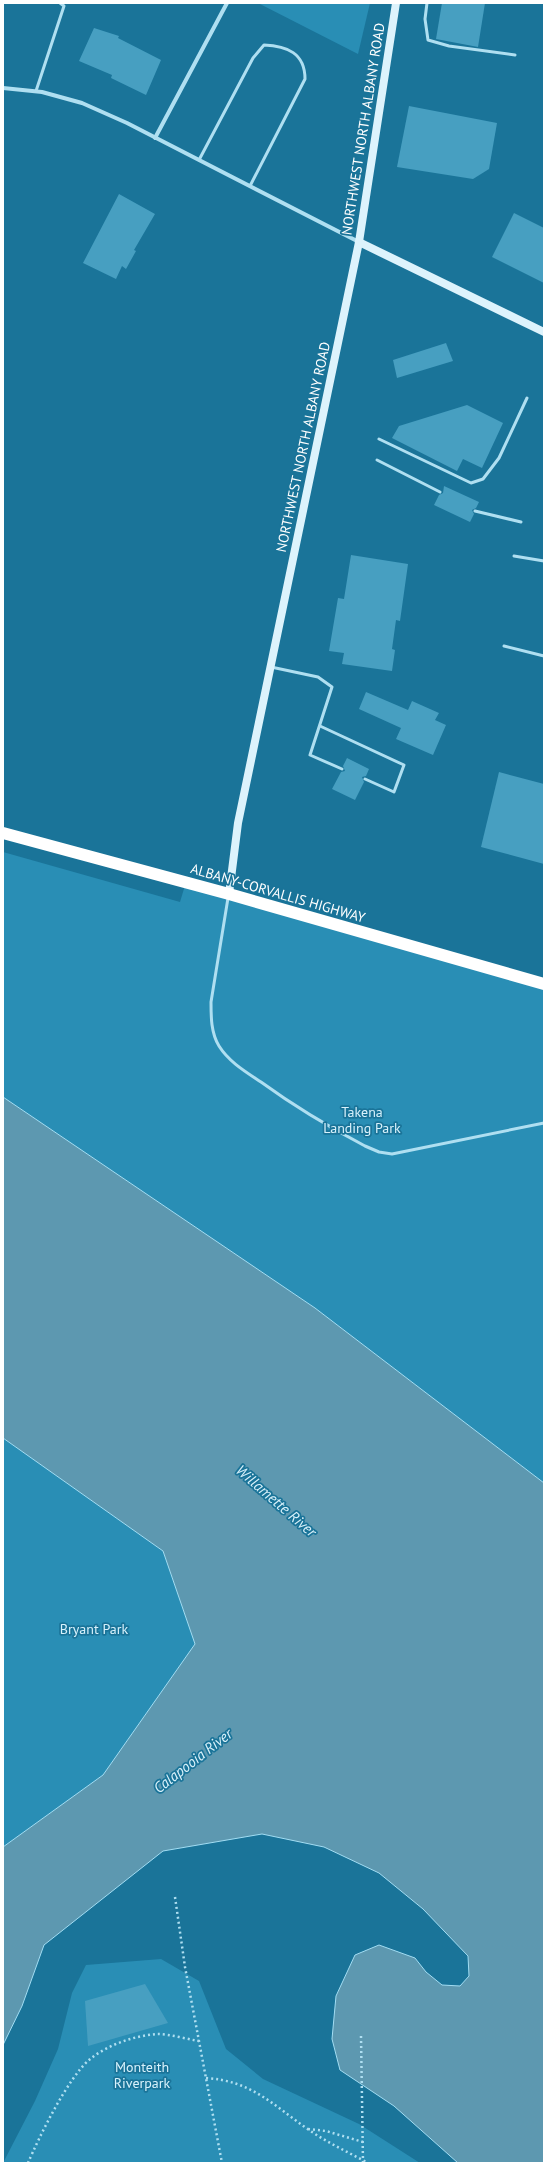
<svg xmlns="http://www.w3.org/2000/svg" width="547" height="2166" viewBox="0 0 547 2166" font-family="'PT Sans',sans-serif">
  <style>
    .green { fill: #298eb5 }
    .water { fill: #5d98b0; stroke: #a2ddf3 }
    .building { fill: #479fc1 }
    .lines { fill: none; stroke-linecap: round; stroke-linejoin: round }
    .path { stroke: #afdff1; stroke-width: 2.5; stroke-dasharray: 2 3; stroke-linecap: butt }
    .lane { stroke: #afdff1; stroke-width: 3 }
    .street { stroke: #afdff1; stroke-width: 4 }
    .secondary { stroke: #ddf3fc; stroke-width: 8 }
    .highway { stroke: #fff; stroke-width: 12 }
    .labels { text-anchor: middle; stroke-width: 3.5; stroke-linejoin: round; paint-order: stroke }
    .street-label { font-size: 14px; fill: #fff; stroke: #1a7499 }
    .park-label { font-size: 14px; fill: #d8f2fc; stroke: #1a7499 }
    .water-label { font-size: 15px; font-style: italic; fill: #daf2fb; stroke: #1a7499 }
  </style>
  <rect width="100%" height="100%" fill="#1a7499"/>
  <g class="green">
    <path d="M258,3h112l-12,51z"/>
    <path d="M3,852l177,50 6,-20 358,101v500l-229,-175 -312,-211z"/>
    <path d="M3,1438l160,113 32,93 -92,131 -100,72z"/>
    <path d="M161,1959l38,22 27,68 37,30 96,45 61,39h-417l32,-62 23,-52 14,-56 14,-28z"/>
  </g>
  <path class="water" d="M3,1097l312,211 229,175v680h-86l-64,-57 -54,-36 -8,-31 4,-43 19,-41 24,-10 36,13 11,14 16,13 18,1 9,-10 -1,-20 -45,-47 -44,-36 -55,-26 -62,-13 -99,17 -119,94 -22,61 -19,39v-198l100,-72 92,-131 -32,-93 -160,-113z"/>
  <g class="building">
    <path d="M442,3h43l-7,44 -42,-8z"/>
    <path d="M94,28l25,8 -1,2 43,22 -15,35 -35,-17 1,-3 -33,-14z"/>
    <path d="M409,106l88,17 -8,46 -16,10 -76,-12z"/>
    <path d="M119,194l36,20 -21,36 2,1 -10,18 -4,-3 -6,13 -33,-16z"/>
    <path d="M514,213l30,15v55l-52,-26z"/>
    <path d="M446,343l7,18 -56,17 -4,-18z"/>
    <path d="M467,405l36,18 -21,45 -19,-9 -6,12 -65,-33 7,-12z"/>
    <path d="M444,486l35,16 -3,6 -4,2 2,4 -4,8 -36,-17 5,-10 4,-2z"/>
    <path d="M351,555l57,9 -8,57 -4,-1 -4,29 3,1 -3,21 -50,-7 2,-11 -15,-2 9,-53 6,1z"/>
    <path d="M366,692l42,18 4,-9 27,12 -4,7 11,5 -13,30 -37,-16 5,-11 -42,-19z"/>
    <path d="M347,758l22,11 -3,7 -4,1 2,5 -9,18 -23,-11 9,-17 4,-1 -2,-5z"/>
    <path d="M499,772l45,12v80l-63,-17z"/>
    <path d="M145,1984l23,39 -80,23 -3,-45z"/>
  </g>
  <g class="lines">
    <g class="path">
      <path d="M175,1897l10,70 37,196"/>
      <path d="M361,2036l2,127"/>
      <path d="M206,2078c46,3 67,27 103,52 19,13 39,22 59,33"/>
      <path d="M308,2129l18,2 37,11"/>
      <path d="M28,2163c11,-26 40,-85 61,-103 18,-15 44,-24 68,-26 13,0 29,5 42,7"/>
    </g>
    <g class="lane">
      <path d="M427,3l-2,16 3,21 21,6 66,9"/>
      <path d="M36,91l28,-85 -4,-3"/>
      <path d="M199,160l54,-102 11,-13c23,1 41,8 41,34l-55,107"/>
      <path d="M379,439l92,44 12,-4 16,-21 28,-60"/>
      <path d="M377,460l63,32"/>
      <path d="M475,511l46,11"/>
      <path d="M514,556l30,5"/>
      <path d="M504,646l40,10"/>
      <path d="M271,667l47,10 14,10 -22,68 32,14"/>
      <path d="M320,726l84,39 -10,27 -29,-13"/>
      <path d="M228,898l-17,104c0,15 0,31 8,44 10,16 27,26 42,36 33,24 68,45 104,64l14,6 13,2 152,-31"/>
    </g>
    <g class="street">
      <path d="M3,88l39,4 40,11 45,20 232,119"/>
      <path d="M155,138l72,-135"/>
    </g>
    <g class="secondary">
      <path d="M359,242l185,90"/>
      <path d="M229,894l9,-71 121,-581 37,-239"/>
    </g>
    <path class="highway" d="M3,833l226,61 315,90"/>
  </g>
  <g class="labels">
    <g class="street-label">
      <text transform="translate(363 129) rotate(-81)" y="5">NORTHWEST NORTH ALBANY ROAD</text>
      <text transform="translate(303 447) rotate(-78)" y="5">NORTHWEST NORTH ALBANY ROAD</text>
      <text transform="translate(278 893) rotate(16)" y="5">ALBANY-CORVALLIS HIGHWAY</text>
    </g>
    <g class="park-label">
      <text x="362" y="1117">Takena<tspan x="362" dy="16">Landing Park</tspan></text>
      <text x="94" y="1634">Bryant Park</text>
      <text x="142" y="2072">Monteith<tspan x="142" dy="16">Riverpark</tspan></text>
    </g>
    <g class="water-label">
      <text transform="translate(276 1501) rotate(41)" y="5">Willamette River</text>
      <text transform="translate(193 1761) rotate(-38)" y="5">Calapooia River</text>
    </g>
  </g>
  <rect width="547" height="2166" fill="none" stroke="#ffffff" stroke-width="8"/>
</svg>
